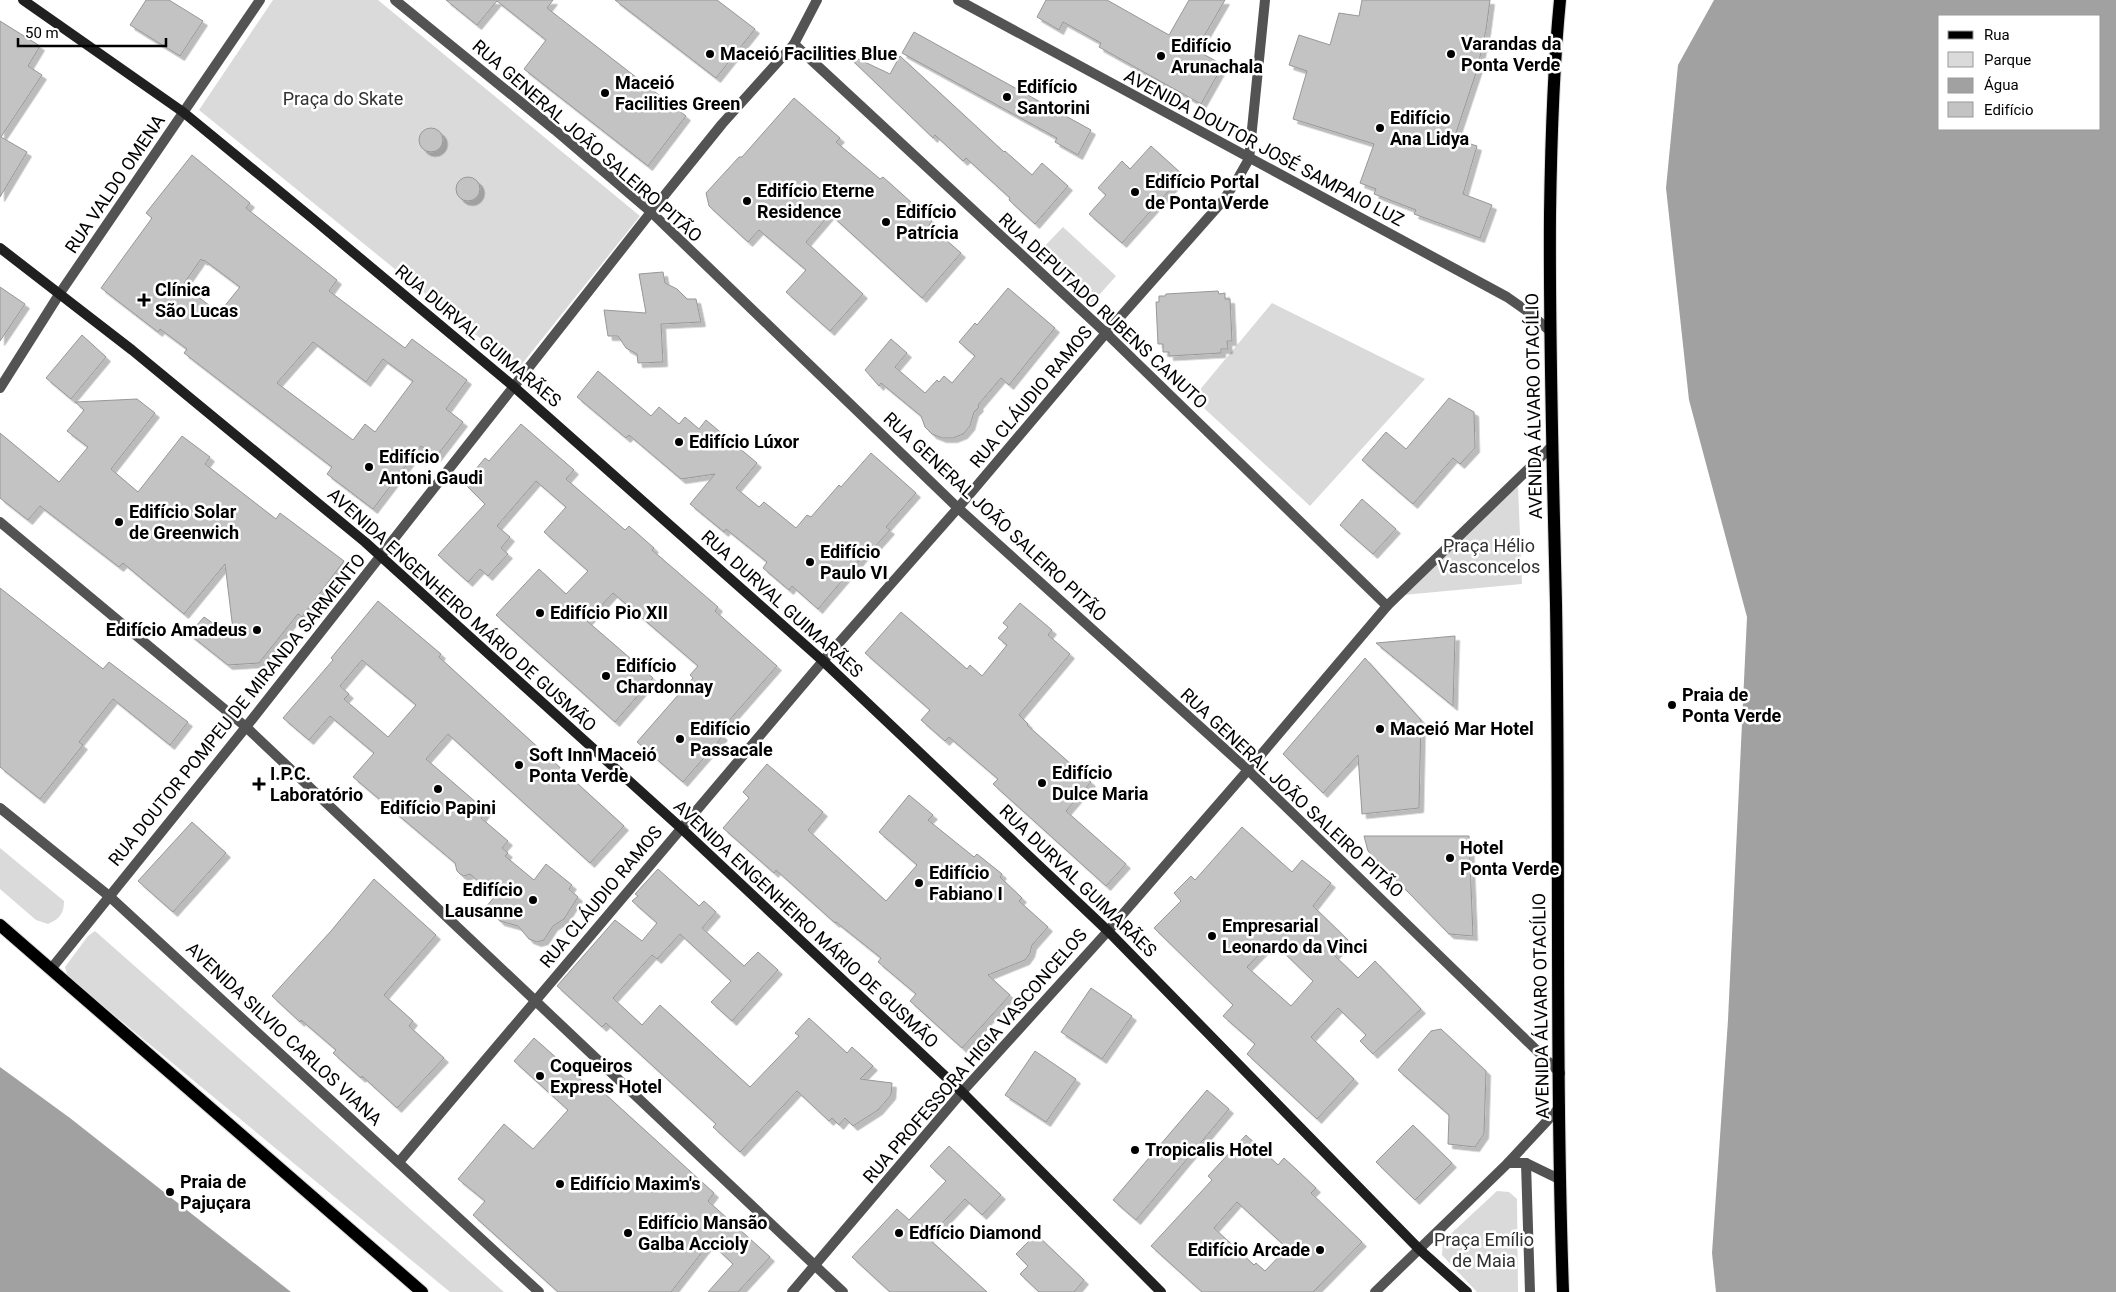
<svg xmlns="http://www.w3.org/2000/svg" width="2116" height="1292" viewBox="0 0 2116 1292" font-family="Roboto,sans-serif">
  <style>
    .green { fill: #dadada }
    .water { fill: #a1a1a1; fill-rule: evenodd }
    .building { fill: #c3c3c3; stroke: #979797; fill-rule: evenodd; filter: url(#shadow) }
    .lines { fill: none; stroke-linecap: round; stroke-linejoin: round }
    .primary-casing { stroke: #dbdbdb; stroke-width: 14 }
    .street { stroke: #535353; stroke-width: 10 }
    .secondary { stroke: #202020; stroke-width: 10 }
    .primary { stroke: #000; stroke-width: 12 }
    .poi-dot { fill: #000; stroke: #fff; stroke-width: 2 }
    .labels { text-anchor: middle; stroke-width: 5; stroke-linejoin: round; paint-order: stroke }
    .poi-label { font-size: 18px; font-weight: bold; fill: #000; stroke: #fff; text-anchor: start }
    .park-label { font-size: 18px; fill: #313131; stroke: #fff }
    .street-label { font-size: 18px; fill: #000; stroke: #fff }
  </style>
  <defs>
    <filter id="shadow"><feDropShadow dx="4.5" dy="4.5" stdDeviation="0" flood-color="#0004"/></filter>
  </defs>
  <rect width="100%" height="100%" fill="#fff"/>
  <g class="green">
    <path d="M273,0h105l262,216 -122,153 -319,-259z"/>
    <path d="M1063,227l53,49 -24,27 -54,-50z"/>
    <path d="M1272,303l153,76 -115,127 -117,-108z"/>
    <path d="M1518,486l4,98 -119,11z"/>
    <path d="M0,848l64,53c0,13 -5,18 -16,23l-12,-4 -36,-31z"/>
    <path d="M95,931l409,361h-54l-382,-315 -3,-10 23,-31z"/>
    <path d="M1497,1191l12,1 8,7 1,93h-41l-35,-37 1,-14z"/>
  </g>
  <g class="water">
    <path d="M1714,0h402v1292h-400l-4,-39 16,-233 19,-403 -58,-217 -23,-212 12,-123zM2100,16v113h-160v-113z"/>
    <path d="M0,1067l70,51 221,174h-291z"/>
  </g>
  <g class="building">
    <path d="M146,0h23l34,21 -23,35 -50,-31z"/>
    <path d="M446,0h107l-6,8 139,108 -38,50 -124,-97 22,-29 -49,-39 -20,24z"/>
    <path d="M615,0h102l38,29 -39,49z"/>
    <path d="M1046,0h61l62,35 20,-35h36l-29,50 27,15 -22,39 -102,-57 2,-4 -38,-21 -4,8 -22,-13z"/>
    <path d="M1362,0h128l-4,30 -9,40 -21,63 10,3 -2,6 13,4 -14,48 29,11 -12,33 -66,-24 2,-4 -42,-16 2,-5 -16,-6 14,-39 -81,-25 14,-48 -18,-6 10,-30 31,10 9,-32 20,3z"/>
    <path d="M0,21l40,25 -12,20 14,9 -41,62 26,15 -27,45z"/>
    <path d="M914,32l177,98 -13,25 -23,-13 2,-4 -155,-85z"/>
    <path d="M852,56l38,18 10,-18 104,96 1,-1 27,24 10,-12 26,23 -33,38 -26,-24 1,-2 -44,-40 -3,3 -28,-26 -2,3 -83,-80z"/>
    <path d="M794,98l46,40 -4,4 44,37 3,-2 49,44 -3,4 32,28 -39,45 -92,-84 -24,28 57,52 -33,37 -44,-39 20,-22 -47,-40 -11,12 -39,-36 -3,-13 33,-36h3z"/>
    <circle cx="431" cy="140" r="12"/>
    <path d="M1151,146l32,29 -61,68 -33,-29 17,-19 -8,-7 24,-27 8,8z"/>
    <path d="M192,155l58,48 -4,5 91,72 -8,11 76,57 7,-9 55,41 -21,29 17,13 -27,35 -15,-11 -48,63 -46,-35 5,-7 -148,-114 3,-4 -27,-20 -2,3 -57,-44 51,-70 -6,-5zM201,259l2,2 1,-1 36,27 -21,26 -36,-28zM313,342l53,40 17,-23 30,22 -38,51 -10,-8 -12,16 -76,-57z"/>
    <circle cx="468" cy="189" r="12"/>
    <path d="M663,272l2,11 12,6 10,10h9l5,23 -40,2 2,38 -25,1 -1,-9 -11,-6 -8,-12h-10l-4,-26 42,3 -7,-39z"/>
    <path d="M0,287l25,17 -25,37z"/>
    <path d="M1008,288l47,40 -46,57 -8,-7 -23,27 1,2 -5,5 -4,14 -7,8 -10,4h-11l-10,-4 -7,-7 -4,-11 -40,-33 -2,3 -14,-16 26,-31 16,14 -12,14 30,26 12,-13 2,2 5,-6 8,7 23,-27 -16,-14 16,-19 2,2z"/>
    <path d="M1218,291l1,3 6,-1v6h5l2,42h-5l1,8h-7v4l-52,3v-4h-6v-8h-5l-2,-42h3v-6h6l1,-2z"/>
    <path d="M82,335l24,22 -35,42 -25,-21z"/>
    <path d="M598,371l53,45 8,-9 20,17 6,-7 14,12 7,-9 51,43 -21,25 23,19 5,-5 32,26 11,-13 4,2 28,-32 2,2 30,-34 45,40 -30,34 4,3 -18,20 -2,-2 -52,61 -26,-23 -3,4 -26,-22 4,-6 -41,-33 -2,3 -34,-28 25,-30 -34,5 -52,-44 -3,3 -49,-41z"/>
    <path d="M1449,398l25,14 1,36 -15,16 -7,-6 -40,46 -51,-44 24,-28 20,17z"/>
    <path d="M137,399l18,14 -44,56 27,23 44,-56 28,21 -5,7 71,55 4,-6 64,48 -42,56 -4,-3 -39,49 -31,2 -39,-31 15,-17 30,21 -9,-74 -41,50 -61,-51 -4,4 -79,-61 -12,14 -28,-22v-65l59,49 29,-35 -21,-16 17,-21 -9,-8z"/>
    <path d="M521,424l53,46 -8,9 59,51 4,-4 25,22 -2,2 66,57 -3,4 62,55 -58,66 4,4 -40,46 -46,-40 56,-64 -3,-3 8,-9 -85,-73 -26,28 66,57 -38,44 -119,-107 43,-46 27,25 22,-23 -44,-39 22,-25 -30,-26 -39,45 13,11 -9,11 7,6 -20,22 -8,-7 -12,13 -30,-27 47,-51 -21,-21 21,-25 4,3z"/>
    <path d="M1362,499l34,30 -23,25 -33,-29z"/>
    <path d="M0,588l103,81 6,-7 79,60 -18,23 -57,-46 -34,43 4,3 -43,54 -40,-32z"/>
    <path d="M378,601l63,53 -2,3 185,169 -34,37 -142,-129 -22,25 60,52 -5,7 27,23 -6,7 6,5 -3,3 29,24 12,-16 26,21 -3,4 9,8 -14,22 -11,7 -9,14 -7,2 -8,-3 -11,-13 -18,-5 -14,-14 9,-11 -25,-22 -6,2 -4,-2 -3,-3 -2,-8 -102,-86 21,-24 -44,-37 -21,24 -26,-22 50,-58 -2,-2zM362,660l54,45 -28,32 -44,-38 5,-5 -9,-8z"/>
    <path d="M1020,603l32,27 -4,5 22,19 -51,61 9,9 -1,1 64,57 -25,29 60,53 -20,22 -113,-102 5,-5 -49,-42 -4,4 -24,-21 9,-10 -65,-57 36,-41 66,57 3,-4 12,11 25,-31 -9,-7 10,-11 -5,-4z"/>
    <path d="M1455,636l-2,70 -77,-63z"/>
    <path d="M1365,658l56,62 -2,88 -57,6 -4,-59 -35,38 -40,-39z"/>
    <path d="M767,764l56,48 -15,18 78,71 31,-36 -38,-33 30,-37 24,20 -5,5 46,37 3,-3 25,20 -2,3 22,21 -3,3 29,26 -16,18 -2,8 -5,7 -37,15 22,20 -48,53 -52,-47 6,-7 -38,-32 3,-4 -45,-36 -1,1 -59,-53 -2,3 -51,-45 26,-30 -6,-6z"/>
    <path d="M192,822l34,31 -53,59 -35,-31z"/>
    <path d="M1242,827l50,45 10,-12 29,23 -18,23 35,34 -14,15 24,23 17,-17 46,48 -48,45 -13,-13 6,-6 -28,-27 -27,29 43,42 -37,40 -70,-65 8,-10 -32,-28 10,-11 -79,-77 27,-27 -7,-8 17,-17 4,4zM1272,941l41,40 -22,25 -44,-39z"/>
    <path d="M1364,836h105l4,100 -24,-2 -81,-83z"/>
    <path d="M658,869l41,37 5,-5 12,11 -14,16 42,38 14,-14 20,18 -46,51 -21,-19 20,-21 -51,-47 -23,25 -5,-4 -39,43 29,27 18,-20 90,82 49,-51 -4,-3 14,-15 38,35 5,-6 21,19 -13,13 32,4 -1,12 -13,15 -25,16 -8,-8 -6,7 -7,-7 -3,3 -32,-30 -57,61 -27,-25 3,-3 -110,-101 -4,4 -45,-41 58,-66 27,21 15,-18 -25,-22 6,-5 -3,-2z"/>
    <path d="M374,879l62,56 -52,60 29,26 -4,5 35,32 -47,50 -35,-32 -1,2 -28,-25 3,-3 -35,-30 -1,2 -28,-26 59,-65z"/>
    <path d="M1091,988l41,28 -30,43 -41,-27z"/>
    <path d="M1441,1029l45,42 -2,63 -9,13 -27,-3 1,-29 -51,-45 33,-39z"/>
    <path d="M534,1038l55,49 4,-4 121,110 -6,8 62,56 -32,35h-30l25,-28 -23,-22 -39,50h-113l-85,-77 12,-14 -27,-22 46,-55 29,25 35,-39 -54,-49z"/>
    <path d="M1035,1051l41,28 -30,43 -41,-27z"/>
    <path d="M1207,1090l22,19 -93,111 -23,-20z"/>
    <path d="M1413,1125l39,38 -37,37 -39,-38z"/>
    <path d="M1246,1135l32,30 6,-7 14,13 18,17 -5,5 51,49 -49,50h-111l-51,-46 61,-66 -4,-4zM1237,1202l50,46 -22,23 -9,-8 -2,2 -40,-37z"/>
    <path d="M949,1146l52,49 -19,20 -17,-16 -37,39 59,54h-97l-38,-35 45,-48 12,11 37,-39 -16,-15z"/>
    <path d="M1036,1234l48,46 -10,12h-35l-19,-18 8,-8 -12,-12z"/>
  </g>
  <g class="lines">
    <defs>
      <g id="primary">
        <path d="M1560,0c-7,71 -9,143 -10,214 -1,130 3,260 6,390 4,229 -1,459 7,688"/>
        <path d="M0,925l422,367"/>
      </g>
    </defs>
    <use href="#primary" class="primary-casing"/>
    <g class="street">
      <path d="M395,0l160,130 96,82 307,296 290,262 312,303"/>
      <path d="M958,0l549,297 20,14 24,21"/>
      <path d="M794,44l312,289 281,273"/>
      <path d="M0,388l60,-95 200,-293"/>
      <path d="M0,522l246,205 597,565"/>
      <path d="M0,808l109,88 430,396"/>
      <path d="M51,969l195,-242 405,-515 71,-88 72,-80 23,-44"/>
      <path d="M399,1162l424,-501 135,-153 148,-175 116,-131 15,-22 12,-21 16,-159"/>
      <path d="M1508,1163h18l33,16"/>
      <path d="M1526,1163l4,129"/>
      <path d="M792,1292l170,-200 146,-161 140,-161 139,-164 164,-159"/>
      <path d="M1375,1292l133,-129 52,-56"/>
    </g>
    <g class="secondary">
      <path d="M23,0l160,112 129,106 201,168 310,275 285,270 312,319 47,42"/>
      <path d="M0,248l132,102 233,192 316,286 281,264 199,200"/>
    </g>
    <use href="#primary" class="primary"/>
  </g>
  <g class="poi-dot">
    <circle cx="710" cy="54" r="5"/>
    <circle cx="1451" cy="54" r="5"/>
    <circle cx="1161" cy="56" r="5"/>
    <circle cx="605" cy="93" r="5"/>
    <circle cx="1007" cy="97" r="5"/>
    <circle cx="1380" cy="128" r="5"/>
    <circle cx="1135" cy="192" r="5"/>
    <circle cx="747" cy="201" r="5"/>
    <circle cx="886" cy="222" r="5"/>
    <path d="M141.5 292.5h5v5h5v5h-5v5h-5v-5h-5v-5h5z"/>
    <circle cx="679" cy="442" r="5"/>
    <circle cx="369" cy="467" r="5"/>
    <circle cx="119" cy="522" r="5"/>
    <circle cx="810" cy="562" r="5"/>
    <circle cx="540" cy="613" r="5"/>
    <circle cx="257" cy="630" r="5"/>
    <circle cx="606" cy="676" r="5"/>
    <circle cx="1672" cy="705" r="5"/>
    <circle cx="1380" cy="729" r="5"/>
    <circle cx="680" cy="739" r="5"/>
    <circle cx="519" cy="765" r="5"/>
    <circle cx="1042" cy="783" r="5"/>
    <path d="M256.5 776.5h5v5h5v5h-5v5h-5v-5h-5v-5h5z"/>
    <circle cx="438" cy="789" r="5"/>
    <circle cx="1450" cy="858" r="5"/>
    <circle cx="919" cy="883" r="5"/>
    <circle cx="533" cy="900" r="5"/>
    <circle cx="1212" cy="936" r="5"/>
    <circle cx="540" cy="1076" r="5"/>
    <circle cx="1135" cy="1150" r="5"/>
    <circle cx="560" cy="1184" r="5"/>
    <circle cx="170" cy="1192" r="5"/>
    <circle cx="628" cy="1233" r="5"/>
    <circle cx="899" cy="1233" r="5"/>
    <circle cx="1320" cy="1250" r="5"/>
  </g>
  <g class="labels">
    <g class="poi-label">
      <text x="1461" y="50">Varandas da<tspan x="1461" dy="21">Ponta Verde</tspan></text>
      <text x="1171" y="52">Edifício<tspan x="1171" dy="21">Arunachala</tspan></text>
      <text x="720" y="60">Maceió Facilities Blue</text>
      <text x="615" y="89">Maceió<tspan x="615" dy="21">Facilities Green</tspan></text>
      <text x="1017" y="93">Edifício<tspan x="1017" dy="21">Santorini</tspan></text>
      <text x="1390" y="124">Edifício<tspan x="1390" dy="21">Ana Lidya</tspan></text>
      <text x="1145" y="188">Edifício Portal<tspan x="1145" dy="21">de Ponta Verde</tspan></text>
      <text x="757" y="197">Edifício Eterne<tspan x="757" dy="21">Residence</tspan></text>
      <text x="896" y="218">Edifício<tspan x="896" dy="21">Patrícia</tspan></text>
      <text x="155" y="296">Clínica<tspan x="155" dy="21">São Lucas</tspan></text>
      <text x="689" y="448">Edifício Lúxor</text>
      <text x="379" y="463">Edifício<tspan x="379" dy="21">Antoni Gaudi</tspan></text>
      <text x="129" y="518">Edifício Solar<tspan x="129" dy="21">de Greenwich</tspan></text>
      <text x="820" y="558">Edifício<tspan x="820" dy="21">Paulo VI</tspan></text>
      <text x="550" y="619">Edifício Pio XII</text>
      <text x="247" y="636" text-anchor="end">Edifício Amadeus</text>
      <text x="616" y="672">Edifício<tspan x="616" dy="21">Chardonnay</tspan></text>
      <text x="1682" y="701">Praia de<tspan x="1682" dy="21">Ponta Verde</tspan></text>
      <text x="690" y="735">Edifício<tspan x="690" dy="21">Passacale</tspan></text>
      <text x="1390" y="735">Maceió Mar Hotel</text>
      <text x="529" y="761">Soft Inn Maceió<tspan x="529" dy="21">Ponta Verde</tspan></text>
      <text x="1052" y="779">Edifício<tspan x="1052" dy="21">Dulce Maria</tspan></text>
      <text x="270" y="780">I.P.C.<tspan x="270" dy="21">Laboratório</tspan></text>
      <text x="438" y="814" text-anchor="middle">Edifício Papini</text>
      <text x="1460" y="854">Hotel<tspan x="1460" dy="21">Ponta Verde</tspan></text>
      <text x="929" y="879">Edifício<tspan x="929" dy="21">Fabiano I</tspan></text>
      <text x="523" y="896" text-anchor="end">Edifício<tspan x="523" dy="21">Lausanne</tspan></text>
      <text x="1222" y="932">Empresarial<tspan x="1222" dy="21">Leonardo da Vinci</tspan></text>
      <text x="550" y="1072">Coqueiros<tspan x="550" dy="21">Express Hotel</tspan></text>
      <text x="1145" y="1156">Tropicalis Hotel</text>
      <text x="180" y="1188">Praia de<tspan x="180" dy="21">Pajuçara</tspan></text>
      <text x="570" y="1190">Edifício Maxim's</text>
      <text x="638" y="1229">Edifício Mansão<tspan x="638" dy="21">Galba Accioly</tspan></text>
      <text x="909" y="1239">Edfício Diamond</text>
      <text x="1310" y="1256" text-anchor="end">Edifício Arcade</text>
    </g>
    <g class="park-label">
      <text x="343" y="105">Praça do Skate</text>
      <text x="1489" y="552">Praça Hélio<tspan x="1489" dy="21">Vasconcelos</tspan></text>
      <text x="1484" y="1246">Praça Emílio<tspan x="1484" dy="21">de Maia</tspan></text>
    </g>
    <g class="street-label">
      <text transform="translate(587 141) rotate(41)" y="6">RUA GENERAL JOÃO SALEIRO PITÃO</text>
      <text transform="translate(1264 148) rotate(28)" y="6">AVENIDA DOUTOR JOSÉ SAMPAIO LUZ</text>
      <text transform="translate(115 184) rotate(-56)" y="6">RUA VALDO OMENA</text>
      <text transform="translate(1103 311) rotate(43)" y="6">RUA DEPUTADO RUBENS CANUTO</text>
      <text transform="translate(478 336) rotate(40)" y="6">RUA DURVAL GUIMARÃES</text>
      <text transform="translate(1031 397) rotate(-50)" y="6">RUA CLÁUDIO RAMOS</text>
      <text transform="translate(1534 406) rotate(-91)" y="6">AVENIDA ÁLVARO OTACÍLIO</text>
      <text transform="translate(995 517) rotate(43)" y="6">RUA GENERAL JOÃO SALEIRO PITÃO</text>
      <text transform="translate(782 604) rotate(42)" y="6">RUA DURVAL GUIMARÃES</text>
      <text transform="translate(462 610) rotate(42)" y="6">AVENIDA ENGENHEIRO MÁRIO DE GUSMÃO</text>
      <text transform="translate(237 710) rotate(-51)" y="6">RUA DOUTOR POMPEU DE MIRANDA SARMENTO</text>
      <text transform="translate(1292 793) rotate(43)" y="6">RUA GENERAL JOÃO SALEIRO PITÃO</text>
      <text transform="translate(1078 881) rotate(44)" y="6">RUA DURVAL GUIMARÃES</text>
      <text transform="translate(601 897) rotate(-50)" y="6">RUA CLÁUDIO RAMOS</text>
      <text transform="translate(806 924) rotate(43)" y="6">AVENIDA ENGENHEIRO MÁRIO DE GUSMÃO</text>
      <text transform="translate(1541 1006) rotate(-91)" y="6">AVENIDA ÁLVARO OTACÍLIO</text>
      <text transform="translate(284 1034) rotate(43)" y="6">AVENIDA SILVIO CARLOS VIANA</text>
      <text transform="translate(975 1056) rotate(-49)" y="6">RUA PROFESSORA HIGIA VASCONCELOS</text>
    </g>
  </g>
  <rect x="1938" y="15" width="162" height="115" fill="#ffffff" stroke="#999999"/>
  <rect x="1948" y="31" width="25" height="8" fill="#000000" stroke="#999999"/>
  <text x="1984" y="40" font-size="15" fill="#000000">Rua</text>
  <rect x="1948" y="52" width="25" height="15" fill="#dadada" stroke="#999999"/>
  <text x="1984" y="65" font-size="15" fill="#000000">Parque</text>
  <rect x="1948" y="78" width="25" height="15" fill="#a1a1a1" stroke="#999999"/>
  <text x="1984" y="90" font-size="15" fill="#000000">Água</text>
  <rect x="1948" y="102" width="25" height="15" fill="#c3c3c3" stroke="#999999"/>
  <text x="1984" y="115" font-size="15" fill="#000000">Edifício</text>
  <path d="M18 38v8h148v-8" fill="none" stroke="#000000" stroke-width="2.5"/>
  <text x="25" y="38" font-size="15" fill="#000000" stroke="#ffffff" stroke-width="4" paint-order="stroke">50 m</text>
</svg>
